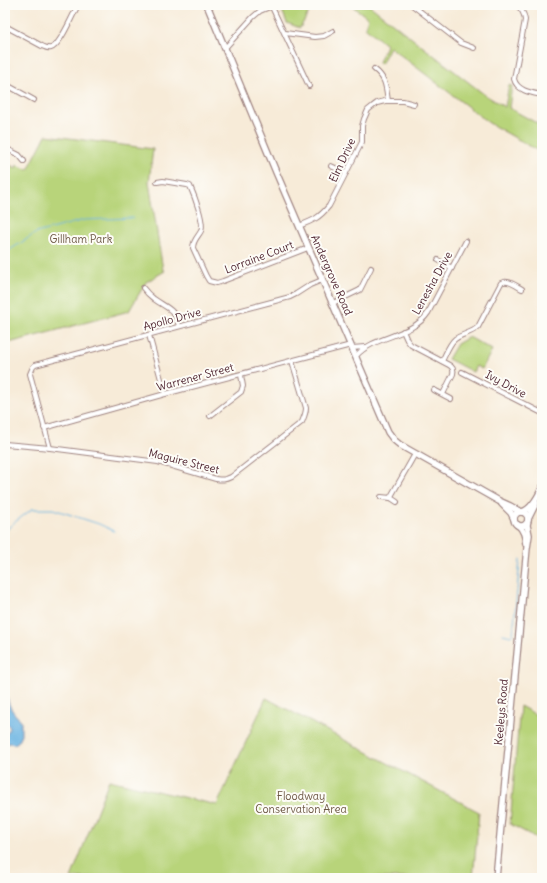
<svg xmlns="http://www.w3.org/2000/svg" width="547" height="883" viewBox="0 0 547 883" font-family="Delius,sans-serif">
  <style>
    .green { fill: #b8d47a; stroke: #817a52 }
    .water { fill: #6ab4e2; stroke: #5a6a86 }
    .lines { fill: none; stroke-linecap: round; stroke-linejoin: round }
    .stream { stroke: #6ab4e2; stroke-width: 1 }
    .street-casing { stroke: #a08582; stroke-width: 6 }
    .secondary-casing { stroke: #a08582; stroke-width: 8 }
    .street { stroke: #fff; stroke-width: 4 }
    .secondary { stroke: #fff; stroke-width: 5.5 }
    .labels { text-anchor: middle; stroke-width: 4; stroke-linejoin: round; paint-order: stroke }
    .street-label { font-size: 11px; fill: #4a1f2b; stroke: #fdfcf7 }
    .park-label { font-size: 11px; fill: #6b5543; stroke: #fdfcf7 }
  </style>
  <rect width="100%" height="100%" fill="#fdfcf7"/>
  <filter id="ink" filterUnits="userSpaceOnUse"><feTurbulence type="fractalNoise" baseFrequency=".025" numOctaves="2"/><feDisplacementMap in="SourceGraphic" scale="8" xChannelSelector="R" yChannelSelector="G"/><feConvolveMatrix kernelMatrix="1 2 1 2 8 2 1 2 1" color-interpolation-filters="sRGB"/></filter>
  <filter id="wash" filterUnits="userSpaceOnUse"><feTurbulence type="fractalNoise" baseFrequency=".012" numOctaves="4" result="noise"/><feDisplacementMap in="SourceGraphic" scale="16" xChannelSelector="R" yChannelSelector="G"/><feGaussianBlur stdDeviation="0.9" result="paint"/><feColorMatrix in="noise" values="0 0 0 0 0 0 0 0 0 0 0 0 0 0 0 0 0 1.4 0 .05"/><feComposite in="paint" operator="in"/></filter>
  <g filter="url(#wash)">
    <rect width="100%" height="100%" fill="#f7ebd8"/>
    <g class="green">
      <path d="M280,5h33l-13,23 -13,-5z"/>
      <path d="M351,5h18l116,90 20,12 4,-22 3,1 -3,22 33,18v27l-53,-30 -99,-76 -9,17 -2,-2 7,-17 -21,-18 3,-9z"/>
      <path d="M46,135l107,14 -4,33 14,88 2,1 -19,11 -17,29 -124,33v-169l5,-10 6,3 1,-3 11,5z"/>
      <path d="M469,337l23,13 -10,19 -6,-3 -3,6 -25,-13 9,-15z"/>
      <path d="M266,698l213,114 -6,66h-402l38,-98 108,25z"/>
      <path d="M520,706l22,12v123l-32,-17z"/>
    </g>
    <path class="water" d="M5,692l2,1c0,11 6,21 14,27v17l-1,3 -5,4 -6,-1 -4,3v-10l3,-4 2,-4 -5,-9z"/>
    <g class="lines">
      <g class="stream">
        <path d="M5,253l31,-20 48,-13 49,-2"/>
        <path d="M5,532l6,-7 21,-16h21l46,15 15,7"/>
        <path d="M503,634l8,2 2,-2 7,-74"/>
      </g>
    </g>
  </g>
  <g filter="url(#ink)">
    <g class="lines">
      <defs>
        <g id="street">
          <path d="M271,5l38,81"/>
          <path d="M412,5l49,38 13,5"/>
          <path d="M516,5c6,4 8,8 9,15l-11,59c3,12 18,14 28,16"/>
          <path d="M5,26l37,20c3,1 5,3 9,2 9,-2 22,-34 27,-43"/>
          <path d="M285,33l30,4 9,-1 9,-5"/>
          <path d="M225,48l28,-31 7,-6 12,-5"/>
          <path d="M374,69c12,9 12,18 14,32"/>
          <path d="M5,84l29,16"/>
          <path d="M5,148l14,7 5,6"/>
          <path d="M331,166l15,7"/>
          <path d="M157,182l6,-1 24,4 3,1c4,9 15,37 11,45 -3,6 -8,9 -8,17l13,28 3,5 8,2 6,-2 85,-33"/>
          <path d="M299,226c15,-6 20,-8 30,-20l33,-64v-16l2,-7 4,-9 5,-4 4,-3 8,-2h18l11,3"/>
          <path d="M438,260l14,8"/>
          <path d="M143,288c3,4 7,8 11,11 14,10 20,9 25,27"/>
          <path d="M333,303l27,-13 11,-22"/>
          <path d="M403,331l4,9 4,5 38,20c4,2 5,5 4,9l-10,20"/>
          <path d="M149,335l16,59"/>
          <path d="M352,348l13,-1"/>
          <path d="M356,356c18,-21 56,-19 72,-43l38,-72"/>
          <path d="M442,361c4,-7 7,-17 13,-22 7,-5 17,-6 23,-12l23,-44c7,-4 15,3 21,6"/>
          <path d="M462,372l80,41"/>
          <path d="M434,390l17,9"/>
          <path d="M210,416l31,-24 2,-6 -2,-11"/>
          <path d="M44,428l121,-34 186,-49"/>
          <path d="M5,444l45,4 108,14 58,17c6,1 9,1 15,-2l71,-55c2,-5 4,-9 4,-14l-14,-47"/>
          <path d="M50,448l-20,-74 3,-7 2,-2 255,-68 6,-3 14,-9 12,-5"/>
          <path d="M381,497l10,1 6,4"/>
          <path d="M390,498l25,-44"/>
        </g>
        <g id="secondary">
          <path d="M207,5l69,167 112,260 6,8 6,5 99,56 11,5 7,4 5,2"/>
          <path d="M502,504l9,9 3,6"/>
          <path d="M522,512c10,-3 16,-15 20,-24"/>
          <circle cx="521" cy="519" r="7"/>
          <path d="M528,519l8,-16"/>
          <path d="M518,525c6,5 7,11 8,19"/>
          <path d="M496,878l31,-330 2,-13 -2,-10 1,-5"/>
        </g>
      </defs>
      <use href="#street" class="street-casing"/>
      <use href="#secondary" class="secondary-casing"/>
      <use href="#street" class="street"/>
      <use href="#secondary" class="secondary"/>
    </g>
  </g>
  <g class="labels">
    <g class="street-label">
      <text transform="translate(342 160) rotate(-65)" y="4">Elm Drive</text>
      <text transform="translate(259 257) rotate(-21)" y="4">Lorraine Court</text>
      <text transform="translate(332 275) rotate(66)" y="4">Andergrove Road</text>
      <text transform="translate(432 283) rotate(-61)" y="4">Lenesha Drive</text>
      <text transform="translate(172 319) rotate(-15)" y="4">Apollo Drive</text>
      <text transform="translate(195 377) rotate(-15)" y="4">Warrener Street</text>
      <text transform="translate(506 384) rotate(28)" y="4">Ivy Drive</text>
      <text transform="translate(184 461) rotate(14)" y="4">Maguire Street</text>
      <text transform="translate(501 712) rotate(-85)" y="4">Keeleys Road</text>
    </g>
    <g class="park-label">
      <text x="81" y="243">Gillham Park</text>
      <text x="301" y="800">Floodway<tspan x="301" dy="13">Conservation Area</tspan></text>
    </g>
  </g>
  <rect width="547" height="883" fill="none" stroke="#fdfcf7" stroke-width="20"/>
</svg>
